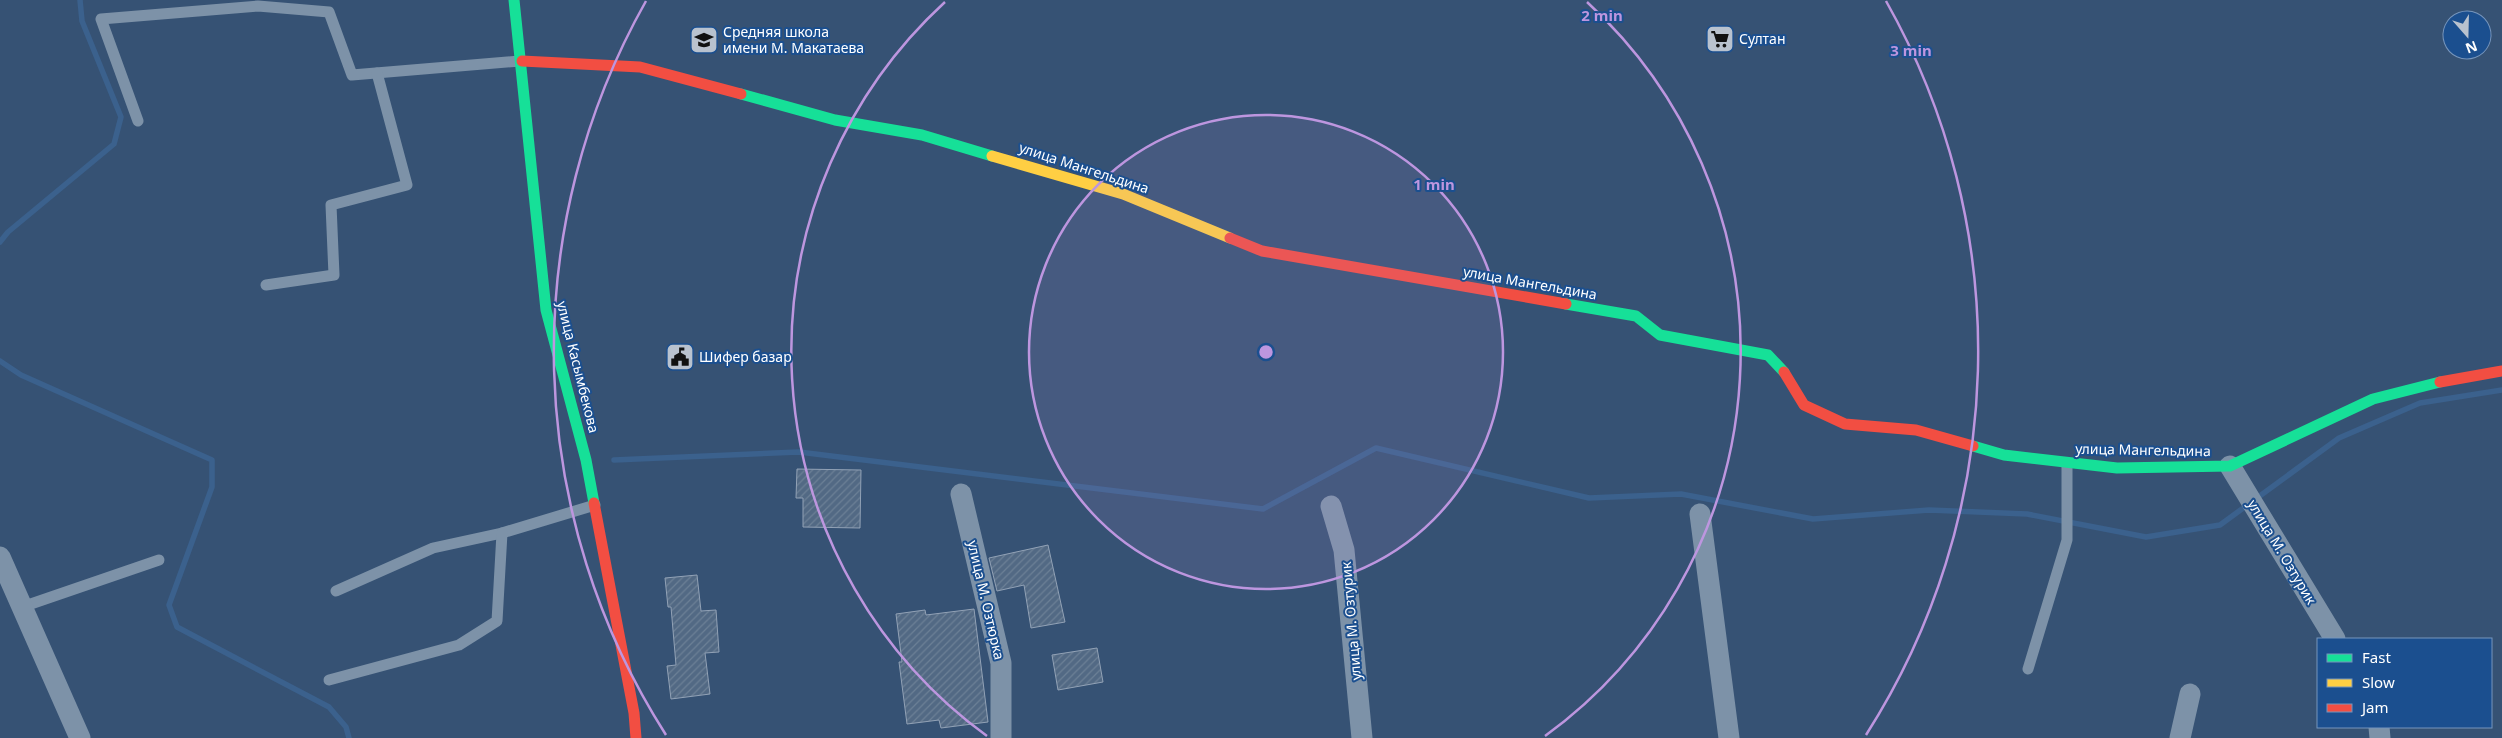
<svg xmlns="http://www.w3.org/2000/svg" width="2502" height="738" viewBox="0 0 2502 738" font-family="'Noto Sans',sans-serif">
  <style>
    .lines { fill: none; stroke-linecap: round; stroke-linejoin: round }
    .stream { stroke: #3b618d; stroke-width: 5.5 }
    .building { fill: url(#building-hatch); stroke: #92a2b6 }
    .lane { stroke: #7d92a8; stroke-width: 11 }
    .street { stroke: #7d92a8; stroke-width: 21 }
    .fast { stroke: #16e098; stroke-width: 11 }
    .slow { stroke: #ffcf43; stroke-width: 11 }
    .jam { stroke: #f24e42; stroke-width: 11 }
    .ring { fill: none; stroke: #bd96df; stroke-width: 2.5 }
    .labels { text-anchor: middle; stroke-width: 4; stroke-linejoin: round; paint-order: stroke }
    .poi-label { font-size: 14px; fill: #fff; stroke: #1b4f8f; text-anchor: start }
    .street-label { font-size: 14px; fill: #fff; stroke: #1b4f8f }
    .centre { fill: #bd96df; stroke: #1b4f8f; stroke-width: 2.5 }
    .ring-label { font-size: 15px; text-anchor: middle; font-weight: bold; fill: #bd96df; stroke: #1b4f8f; stroke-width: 4; stroke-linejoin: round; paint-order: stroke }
  </style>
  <defs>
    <pattern id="building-hatch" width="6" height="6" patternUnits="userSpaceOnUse" patternTransform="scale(1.25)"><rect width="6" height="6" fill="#526984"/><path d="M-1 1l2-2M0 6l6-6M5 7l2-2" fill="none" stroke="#6c8096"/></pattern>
  </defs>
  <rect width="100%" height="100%" fill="#365274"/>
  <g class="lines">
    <g class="stream">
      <path d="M0,242l8,-10 106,-88 7,-27 -39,-96 -2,-21"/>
      <path d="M0,361l21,14 191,85v27l-43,118 8,22 152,80 17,20 3,11"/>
      <path d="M614,460l185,-8 464,57 113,-61 213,50 92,-4 132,25 116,-9 98,4 119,23 74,-12 119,-87 81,-35 82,-13"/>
    </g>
  </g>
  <g class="building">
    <path d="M797,469l64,1 -1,58 -57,-1v-29h-7z"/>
    <path d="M1048,545l17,77 -34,6 -7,-43 -27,6 -8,-33z"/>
    <path d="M697,575l4,36 15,-1 3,42 -14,1 5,41 -39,5 -4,-33 9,-1 -5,-58h-3l-3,-29z"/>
    <path d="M974,609l14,113 -47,6 -2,-8 -32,4 -8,-62h3l-6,-48 29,-4 1,5z"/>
    <path d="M1097,648l6,34 -45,8 -6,-35z"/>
  </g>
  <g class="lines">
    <g class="lane">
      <path d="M138,121l-37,-102 157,-13 71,6 23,63 168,-14"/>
      <path d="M266,285l68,-10 -3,-70 76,-20 -30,-112"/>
      <path d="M336,591l97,-43 69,-15 93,-28"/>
      <path d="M22,607l137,-47"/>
      <path d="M2028,669l39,-129v-76"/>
      <path d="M329,680l130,-35 38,-24 5,-88"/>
    </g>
    <g class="street">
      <path d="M2230,466l105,173"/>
      <path d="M961,494l40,169v75"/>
      <path d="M1331,506l13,44 18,188"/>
      <path d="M1700,514l29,224"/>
      <path d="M0,557l80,181"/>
      <path d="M2379,727l1,11"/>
      <path d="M2180,738l10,-44"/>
    </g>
    <g class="fast">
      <path d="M514,0l32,310 40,150 8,43"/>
      <path d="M741,94l94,26 87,15 70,21"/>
      <path d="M1566,304l70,12 24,19 108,20 16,17"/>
      <path d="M1973,446l31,9 113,13 113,-2 143,-67 67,-17"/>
    </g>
    <path class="slow" d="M992,156l131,38 107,44"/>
    <g class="jam">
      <path d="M522,61l118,6 101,27"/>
      <path d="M1230,238l32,13 304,53"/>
      <path d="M1784,372l20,33 41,19 71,6 57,16"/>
      <path d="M2440,382l62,-11"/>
      <path d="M594,503l40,210 2,25"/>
    </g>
  </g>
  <circle cx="1266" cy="352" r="237" fill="#bd96df" fill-opacity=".12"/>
  <g class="ring">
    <circle cx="1266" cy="352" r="237"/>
    <path d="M987 736A475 475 0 0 1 945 2M1587 2A475 475 0 0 1 1545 736"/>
    <path d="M666 735A712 712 0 0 1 646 1M1886 1A712 712 0 0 1 1866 735"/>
  </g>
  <defs>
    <symbol id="supermarket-square" viewBox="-11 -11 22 22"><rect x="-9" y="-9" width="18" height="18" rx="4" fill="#b9c2ce" stroke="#1b4f8f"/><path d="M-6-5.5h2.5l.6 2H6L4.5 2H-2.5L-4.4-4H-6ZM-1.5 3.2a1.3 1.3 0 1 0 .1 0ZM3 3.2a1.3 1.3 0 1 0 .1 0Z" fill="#111"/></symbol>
    <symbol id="school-square" viewBox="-11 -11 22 22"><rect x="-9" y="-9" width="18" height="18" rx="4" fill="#b9c2ce" stroke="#1b4f8f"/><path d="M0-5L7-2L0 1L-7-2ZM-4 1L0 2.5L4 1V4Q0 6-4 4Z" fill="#111"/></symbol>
    <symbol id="civic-square" viewBox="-11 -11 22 22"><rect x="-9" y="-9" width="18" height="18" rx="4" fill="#b9c2ce" stroke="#1b4f8f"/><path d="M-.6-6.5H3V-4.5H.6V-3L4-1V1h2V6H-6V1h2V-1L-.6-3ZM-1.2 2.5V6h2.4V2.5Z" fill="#111"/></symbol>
  </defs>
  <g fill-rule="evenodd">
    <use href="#supermarket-square" x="1704" y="23" width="32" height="32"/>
    <use href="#school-square" x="688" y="24" width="32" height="32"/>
    <use href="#civic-square" x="664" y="341" width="32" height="32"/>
  </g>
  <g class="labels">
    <g class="poi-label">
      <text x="723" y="37">Средняя школа<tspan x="723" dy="16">имени М. Макатаева</tspan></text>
      <text x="1739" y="44">Султан</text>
      <text x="699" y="362">Шифер базар</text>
    </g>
    <g class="street-label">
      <text transform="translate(1084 168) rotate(18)" y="5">улица Мангельдина</text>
      <text transform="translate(1530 283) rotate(10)" y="5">улица Мангельдина</text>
      <text transform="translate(578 367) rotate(76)" y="5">улица Касымбекова</text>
      <text transform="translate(2143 450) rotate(1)" y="5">улица Мангельдина</text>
      <text transform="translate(2282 552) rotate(59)" y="5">улица М. Озтурик</text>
      <text transform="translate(986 600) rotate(77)" y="5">улица М. Озтюрка</text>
      <text transform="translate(1351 621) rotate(-95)" y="5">улица М. Озтурик</text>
    </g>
  </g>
  <circle cx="1266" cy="352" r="8" class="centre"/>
  <g class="ring-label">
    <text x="1602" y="21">2 min</text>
    <text x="1911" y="56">3 min</text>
    <text x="1434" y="190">1 min</text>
  </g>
  <rect x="2317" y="638" width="175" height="90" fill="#1b4f8f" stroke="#7695bc"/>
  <rect x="2327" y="654" width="25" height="8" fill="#16e098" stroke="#7695bc"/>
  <text x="2362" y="663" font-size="15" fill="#ffffff">Fast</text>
  <rect x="2327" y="679" width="25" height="8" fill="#ffcf43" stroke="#7695bc"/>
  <text x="2362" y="688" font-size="15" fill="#ffffff">Slow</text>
  <rect x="2327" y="704" width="25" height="8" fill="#f24e42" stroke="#7695bc"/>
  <text x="2362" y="713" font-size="15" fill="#ffffff">Jam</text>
  <g transform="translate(2467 35) rotate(160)"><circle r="24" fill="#1b4f8f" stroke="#7695bc"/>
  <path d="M0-4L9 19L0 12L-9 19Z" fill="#b9c2ce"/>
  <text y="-8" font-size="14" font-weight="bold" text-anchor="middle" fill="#ffffff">N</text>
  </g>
</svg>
